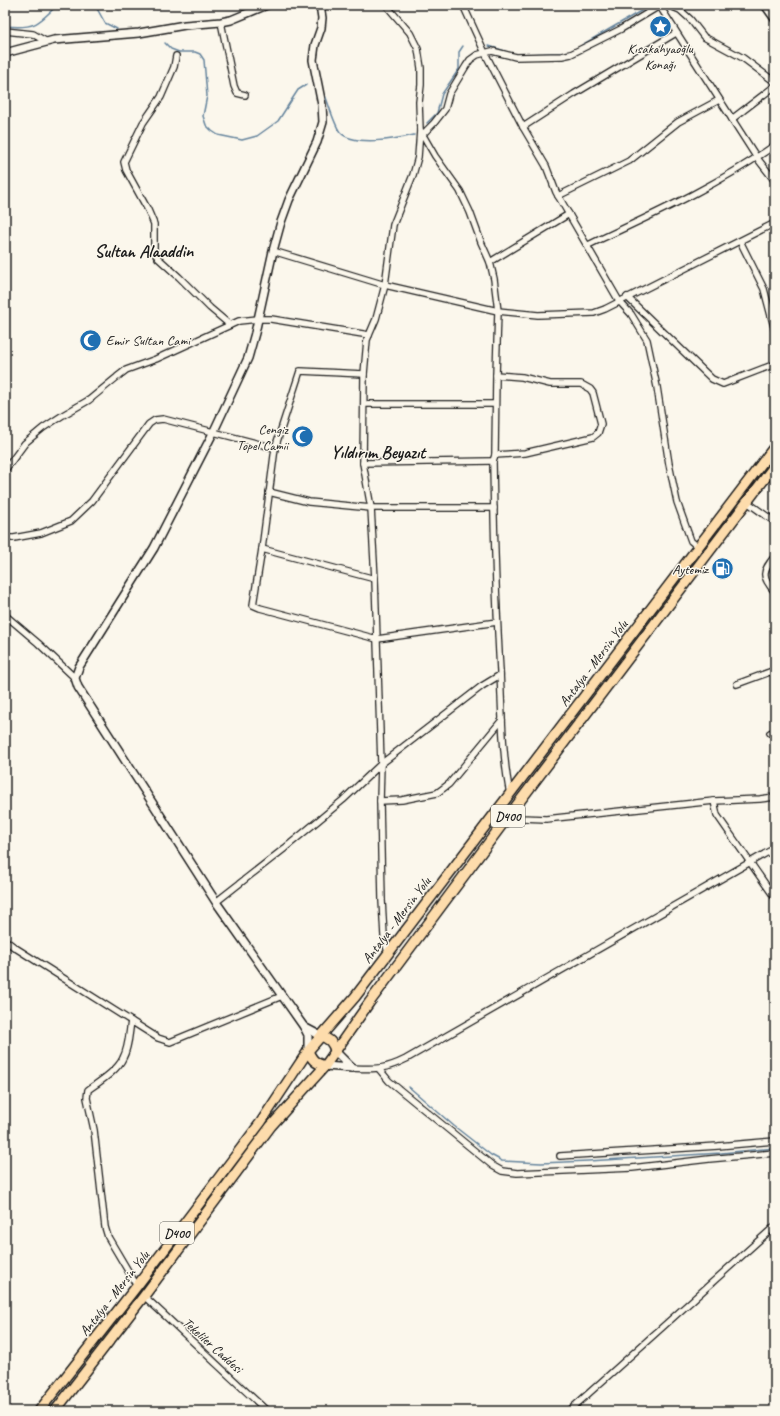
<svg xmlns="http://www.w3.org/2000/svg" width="780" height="1416" viewBox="0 0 780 1416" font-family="Caveat,sans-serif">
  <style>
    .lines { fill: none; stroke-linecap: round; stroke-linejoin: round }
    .stream { stroke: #65849d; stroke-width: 1.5 }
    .minor-casing { stroke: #1c1c1c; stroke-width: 8 }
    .tertiary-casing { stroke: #1c1c1c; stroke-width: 10 }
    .trunk-casing { stroke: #1c1c1c; stroke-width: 12 }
    .minor { stroke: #fbf7ec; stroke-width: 5.5 }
    .tertiary { stroke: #fbf7ec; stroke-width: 7 }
    .trunk { stroke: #fddcac; stroke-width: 9 }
    .labels { text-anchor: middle; stroke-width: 3; stroke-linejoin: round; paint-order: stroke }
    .shield { fill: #fbf7ec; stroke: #5f5e5a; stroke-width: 1 }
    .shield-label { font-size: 13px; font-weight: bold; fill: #1c1c1c }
    .poi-label { font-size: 14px; fill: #1c1c1c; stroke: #fbf7ec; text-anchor: end }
    .street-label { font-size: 14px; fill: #1c1c1c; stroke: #fbf7ec }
    .district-label { font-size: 18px; font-weight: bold; fill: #1c1c1c; stroke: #fbf7ec }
  </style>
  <rect width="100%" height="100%" fill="#fbf7ec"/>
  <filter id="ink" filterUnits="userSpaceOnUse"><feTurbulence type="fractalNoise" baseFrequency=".025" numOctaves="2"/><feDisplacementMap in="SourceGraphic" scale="8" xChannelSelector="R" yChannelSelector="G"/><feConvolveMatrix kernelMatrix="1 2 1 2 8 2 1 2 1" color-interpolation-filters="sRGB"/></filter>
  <g filter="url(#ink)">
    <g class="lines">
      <g class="stream">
        <path d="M95,5l10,18 12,6"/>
        <path d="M5,26c28,3 33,-1 52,-21"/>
        <path d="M165,43l6,6 8,3h16l5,2 4,6 3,36 -4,20 3,9 6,6 6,4 24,5 15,-4 21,-15 20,-31 8,-5"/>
        <path d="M582,45l64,-37"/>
        <path d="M489,46l16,5"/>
        <path d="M516,54l48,-1"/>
        <path d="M325,95c4,10 9,29 15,37 13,15 57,7 74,3"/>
        <path d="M427,123l10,-10 5,-19 17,-25v-17l4,-6"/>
        <path d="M409,1087l45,39 37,29 11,6 39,2 47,-2 133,-8 54,-5"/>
      </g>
      <defs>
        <g id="minor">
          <path d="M386,5l24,28 8,16 3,19v17l-2,17 1,28 -2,27 -5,18 -20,50 -8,60 -9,34 -9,21 -3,34 -1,89 8,45 4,71 6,185 -1,37 2,99 2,36 4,17"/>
          <path d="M463,5l22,48 38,74 23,39 10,26 63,109 12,13 16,26 10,47 12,77 8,38 14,39 7,6"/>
          <path d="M659,5l73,114 25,39 18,23"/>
          <path d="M668,5l12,5 10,9 14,18 39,21 32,24"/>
          <path d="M221,22l13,64 3,7 8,2"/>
          <path d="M5,31l28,3 14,8"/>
          <path d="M176,56l-2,11 -13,30 -18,26 -19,39 2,8 22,40 6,14v27l4,7 21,19 31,31 20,17"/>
          <path d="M5,62l2,-9"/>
          <path d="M732,119l43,-33"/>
          <path d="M523,127l51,-33 102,-61"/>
          <path d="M420,130l15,26 25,35 10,21 11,30 9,20 4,17 4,32 -2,64 -1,80 -2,6c1,70 3,140 7,210 2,41 2,83 10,123"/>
          <path d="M423,134l11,-11 11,-14 4,-15 17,-28 4,-6 7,-5 15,-4 24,6 46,-1 9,-2 50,-25 40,-24"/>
          <path d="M558,196l71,-35 49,-39 41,-22"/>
          <path d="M740,241l24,48 11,42"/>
          <path d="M588,245c64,-30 129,-59 187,-100"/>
          <path d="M273,251l112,34 113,26 40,4 56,-2 11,-4 170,-86"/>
          <path d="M490,262l79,-48"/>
          <path d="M627,297l85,82 11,5 52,-20"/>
          <path d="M364,374l-64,-3 -25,77 -13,101 -9,56 7,3 117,31 120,-17"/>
          <path d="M364,404h131"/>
          <path d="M495,455l30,-2 68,-16 5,-4 3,-9 -8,-31 -3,-4 -9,-5h-31l-28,-7 -26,-2"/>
          <path d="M363,463l130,-2"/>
          <path d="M5,470l20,-27 18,-15 20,-13 26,-15 28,-23 9,-7 30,-11 83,-38 19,-2h13l98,16"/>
          <path d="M269,492l40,10 62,6h123"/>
          <path d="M747,502l28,20"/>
          <path d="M5,538h9l27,-5 30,-12 21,-20 57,-77 6,-4 8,-1 112,29"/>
          <path d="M262,549l113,30"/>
          <path d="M775,556c-13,16 -14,20 0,36"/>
          <path d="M5,615l33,28 37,35"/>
          <path d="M737,684l38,-14"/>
          <path d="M770,733l5,-2"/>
          <path d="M380,801l22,-1 35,-7 12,-9 53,-64"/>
          <path d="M714,801l3,14 58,83"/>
          <path d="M510,814l12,4 24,1 168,-18 46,-2 15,-2"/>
          <path d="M216,902l69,-54 58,-48 38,-36 101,-78 18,-11"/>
          <path d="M5,940l9,7 144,91 12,4 112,-46"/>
          <path d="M131,1021c-2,12 -2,26 -8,37 -5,12 -24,24 -35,32l-1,8 7,32 11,97 3,10 29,49"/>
          <path d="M352,1068c24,1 32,2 54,-9l369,-211"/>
          <path d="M379,1069l10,12 104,85 9,5 15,2 115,-5 77,-9 66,-6"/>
          <path d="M560,1156l158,-10 57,-5"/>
          <path d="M144,1296l123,115"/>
          <path d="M569,1411l206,-185"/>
        </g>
        <g id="tertiary">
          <path d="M765,5l10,14"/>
          <path d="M772,5l3,4"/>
          <path d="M5,53l49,-13 85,-7 46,-8 36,-3 10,-2 36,-15"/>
          <path d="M304,1027l17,9"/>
          <path d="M308,1051v-16l-4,-8 -88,-125 -138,-215 -3,-9 4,-11 75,-119 59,-115 35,-75 7,-25 18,-82 8,-29 8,-22 28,-58 6,-20 -1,-17 -9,-45 2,-15 6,-17 1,-10 -2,-13"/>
          <path d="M335,1051l17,17"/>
          <path d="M325,1066l27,2"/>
        </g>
        <g id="trunk">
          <path d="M321,1036c8,3 12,6 14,15"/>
          <path d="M308,1051c4,9 7,12 17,15"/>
          <path d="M39,1411l98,-125 124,-164 47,-71 47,-54 420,-551"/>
          <path d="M55,1411l89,-115 127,-170 54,-60 44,-63 141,-189 265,-349"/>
        </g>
      </defs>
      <use href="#minor" class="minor-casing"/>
      <use href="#tertiary" class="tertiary-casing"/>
      <use href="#trunk" class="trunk-casing"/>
      <use href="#minor" class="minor"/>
      <use href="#tertiary" class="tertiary"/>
      <use href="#trunk" class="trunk"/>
    </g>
  </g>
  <defs>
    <symbol id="sight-disc" viewBox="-11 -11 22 22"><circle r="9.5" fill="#1f6fb2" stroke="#fbf7ec"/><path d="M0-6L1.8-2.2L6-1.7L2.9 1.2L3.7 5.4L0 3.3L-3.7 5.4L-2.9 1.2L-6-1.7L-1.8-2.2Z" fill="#fff"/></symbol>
    <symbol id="mosque-disc" viewBox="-11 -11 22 22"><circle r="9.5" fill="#1f6fb2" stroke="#fbf7ec"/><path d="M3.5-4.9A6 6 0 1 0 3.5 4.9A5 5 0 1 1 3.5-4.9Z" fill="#fff"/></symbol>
    <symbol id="fuel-disc" viewBox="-11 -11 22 22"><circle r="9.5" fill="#1f6fb2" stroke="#fbf7ec"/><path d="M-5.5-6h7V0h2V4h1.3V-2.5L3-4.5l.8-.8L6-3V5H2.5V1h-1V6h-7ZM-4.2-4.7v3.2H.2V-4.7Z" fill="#fff"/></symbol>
  </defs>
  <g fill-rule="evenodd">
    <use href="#sight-disc" x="648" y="14" width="25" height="25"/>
    <use href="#mosque-disc" x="78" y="328" width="25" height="25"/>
    <use href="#mosque-disc" x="290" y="424" width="25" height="25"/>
    <use href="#fuel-disc" x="710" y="556" width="25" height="25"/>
  </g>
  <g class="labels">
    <g class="shield">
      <rect x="491" y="805" width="34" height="22" rx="3"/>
      <rect x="160" y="1222" width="34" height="22" rx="3"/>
    </g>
    <g class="shield-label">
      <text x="508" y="821">D400</text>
      <text x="177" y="1238">D400</text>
    </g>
    <g class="poi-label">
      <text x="660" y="53" text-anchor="middle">Kısakahyaoğlu<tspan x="660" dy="16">Konağı</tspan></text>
      <text x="106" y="345" text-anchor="start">Emir Sultan Cami</text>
      <text x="288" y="434">Cengiz<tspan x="288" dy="16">Topel Camii</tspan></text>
      <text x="708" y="574">Aytemiz</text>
    </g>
    <g class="street-label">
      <text transform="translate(593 663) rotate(-53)" y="5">Antalya - Mersin Yolu</text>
      <text transform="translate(396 920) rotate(-53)" y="5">Antalya - Mersin Yolu</text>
      <text transform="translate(114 1293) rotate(-52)" y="5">Antalya - Mersin Yolu</text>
      <text transform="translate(213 1345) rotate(42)" y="5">Tekeliler Caddesi</text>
    </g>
    <g class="district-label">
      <text x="144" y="257">Sultan Alaaddin</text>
      <text x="378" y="458">Yıldırım Beyazıt</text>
    </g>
  </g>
  <rect width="780" height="1416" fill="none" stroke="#fbf7ec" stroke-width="20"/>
  <rect x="10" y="10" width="760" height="1396" fill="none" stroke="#1c1c1c" stroke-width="1.5" filter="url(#ink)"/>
</svg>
